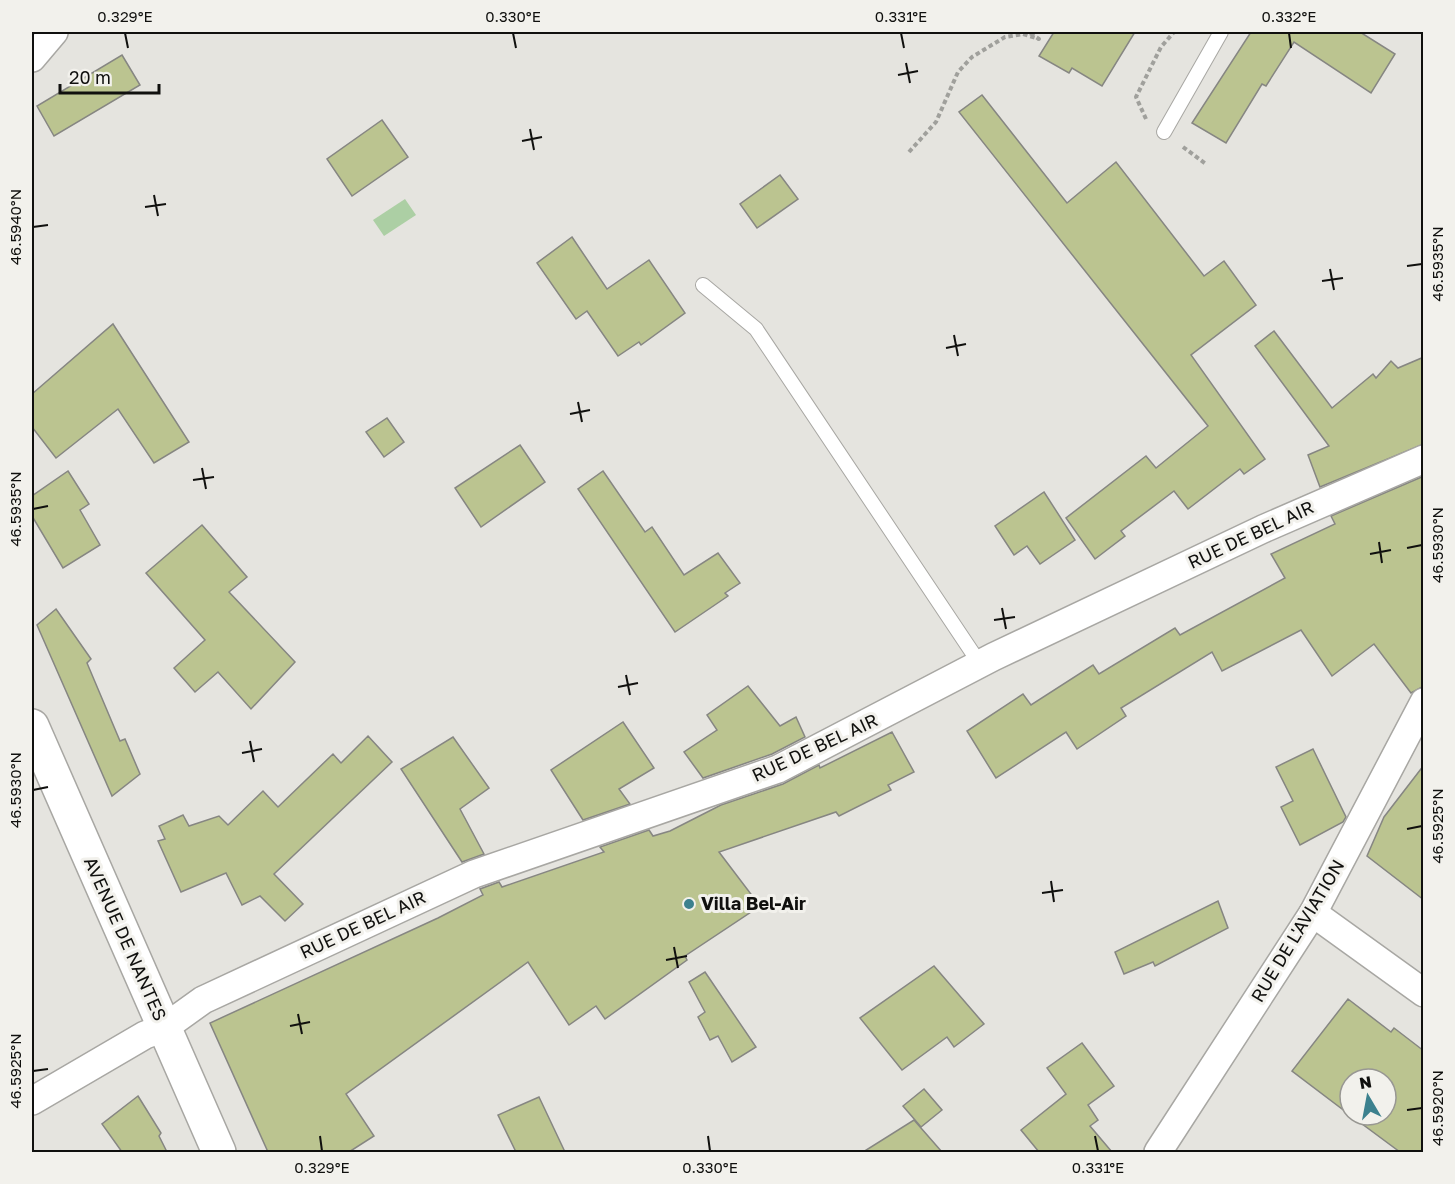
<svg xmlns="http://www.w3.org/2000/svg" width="1455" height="1184" viewBox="0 0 1455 1184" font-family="'Golos Text',sans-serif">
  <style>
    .water { fill: #accfa4 }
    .building { fill: #bbc490; stroke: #868682; stroke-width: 1.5 }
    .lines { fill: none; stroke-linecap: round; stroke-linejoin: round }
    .service-casing { stroke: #a8a7a3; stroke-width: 16 }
    .minor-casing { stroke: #a8a7a3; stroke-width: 30 }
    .secondary-casing { stroke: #a8a7a3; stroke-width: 36 }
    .path { stroke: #a0a09c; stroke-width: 4; stroke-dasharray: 4.5 3; stroke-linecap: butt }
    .service { stroke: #fff; stroke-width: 14 }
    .minor { stroke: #fff; stroke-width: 27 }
    .secondary { stroke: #fff; stroke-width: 33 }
    .ticks { fill: none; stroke: #10100e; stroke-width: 2 }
    .poi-dot { fill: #3c818e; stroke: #f2f1ec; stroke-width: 2 }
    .labels { text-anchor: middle; stroke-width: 6; stroke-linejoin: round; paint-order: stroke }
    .street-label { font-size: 18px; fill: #10100e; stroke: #f2f1ec }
    .poi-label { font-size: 18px; font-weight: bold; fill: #10100e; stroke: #f2f1ec; text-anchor: start }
    .neatline { fill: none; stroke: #10100e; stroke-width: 2 }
    .ticks-label { font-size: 15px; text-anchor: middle; fill: #10100e }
  </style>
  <rect width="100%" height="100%" fill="#e5e4df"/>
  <path class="water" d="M405,199l11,16 -32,21 -11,-16z"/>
  <g class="building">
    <path d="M1054,32h81l-33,54 -30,-18 -3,5 -30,-17z"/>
    <path d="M1251,32h109l35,22 -24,39 -77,-51 -28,44 -4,-2 -36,59 -34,-20z"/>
    <path d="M122,55l18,30 -86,51 -17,-30z"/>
    <path d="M982,95l85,108 49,-41 88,114 20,-15 32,44 -65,50 74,104 -21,15 -4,-5 -52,40 -14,-18 -53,40 4,5 -30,23 -29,-41 80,-62 10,12 52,-42 -249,-314z"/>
    <path d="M382,120l26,37 -56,39 -25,-37z"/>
    <path d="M780,175l18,24 -41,29 -17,-24z"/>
    <path d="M572,237l35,52 42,-29 36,53 -44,32 -2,-3 -21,14 -31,-45 -11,8 -39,-56z"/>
    <path d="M113,324l76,118 -35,21 -36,-54 -62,49 -24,-31v-33z"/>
    <path d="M1274,331l58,77 41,-34 3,4 15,-17 7,7 26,-11v87l-104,43 -12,-32 21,-9 -74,-100z"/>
    <path d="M387,418l17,24 -20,15 -18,-25z"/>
    <path d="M520,445l25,37 -64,45 -26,-39z"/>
    <path d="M68,471l21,33 -9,6 20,35 -37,23 -31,-52v-20z"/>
    <path d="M603,471l42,61 7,-5 32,48 34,-22 22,30 -15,10 3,3 -53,36 -97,-143z"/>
    <path d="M1424,476v210l-13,7 -37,-49 -42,32 -31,-46 -79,41 -10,-19 -91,56 5,8 -49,33 -11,-17 -70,46 -29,-47 56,-37 8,11 62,-40 6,9 76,-46 5,7 105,-57 -14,-24 64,-30 -4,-8z"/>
    <path d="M1044,492l31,48 -35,24 -13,-18 -13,9 -19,-29z"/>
    <path d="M202,525l45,52 -18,15 66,70 -44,47 -33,-37 -23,20 -21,-24 31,-28 -59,-67z"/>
    <path d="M56,609l35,50 -4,4 33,78 5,-2 15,35 -28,22 -75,-171z"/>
    <path d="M748,686l32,40 16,-9 9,20 -33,17 -69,24 -19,-26 33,-22 -10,-15z"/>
    <path d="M623,722l31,46 -35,21 11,15 -47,16 -32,-50z"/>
    <path d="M892,732l22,40 -26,13 3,5 -52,26 -3,-4 -117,40 41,54 -75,50 2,4 -82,59 -9,-13 -27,19 -41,-63 -182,132 28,42 -25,16h-81l-58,-129 228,-105 45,-23 -3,-6 19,-7 3,5 102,-35 -4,-5 49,-17 4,6 17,-5 51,-26 62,-21 36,-19 1,3z"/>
    <path d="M368,736l24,26 -118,112 29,30 -18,17 -25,-25 -18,9 -16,-32 -45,19 -23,-51 7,-2 -6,-13 24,-11 6,11 30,-10 9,9 35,-34 15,16 55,-53 8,9z"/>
    <path d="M453,737l36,51 -29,21 24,45 -22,8 -61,-93z"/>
    <path d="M1313,749l33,68 -3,5 -43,23 -19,-38 12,-6 -17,-34z"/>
    <path d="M1424,765v135l-57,-44 17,-39z"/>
    <path d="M1218,901l10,27 -73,38 -2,-4 -29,12 -9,-22z"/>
    <path d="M934,966l50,58 -30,23 -7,-10 -45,33 -42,-52z"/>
    <path d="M705,972l51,75 -24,15 -14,-26 -8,4 -12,-23 7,-5 -16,-30z"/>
    <path d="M1348,999l43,33 3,-4 30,23v101h-24l-50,-37h36v-36h-36v36l-58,-44z"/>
    <path d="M1082,1043l32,43 -26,19 10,15 -8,6 22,26h-73l-18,-22 45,-36 -19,-26z"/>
    <path d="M924,1089l18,21 -21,17 -18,-21z"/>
    <path d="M138,1096l23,37 -2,3 8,16h-45l-20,-28z"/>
    <path d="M539,1097l26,55h-49l-18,-37z"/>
    <path d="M914,1120l28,32h-79z"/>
  </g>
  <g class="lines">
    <defs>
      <g id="service">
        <path d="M1164,132l57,-100"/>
        <path d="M703,285l53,44 224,335"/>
      </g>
      <g id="minor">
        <path d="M32,58l22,-26"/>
        <path d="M1313,913l111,80"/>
        <path d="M32,1101l113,-66 19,-7 39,-28 271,-126 304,-105 215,-112 270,-128 161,-70"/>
        <path d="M1158,1152l155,-239 111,-211"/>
      </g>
      <path id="secondary" d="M32,726l187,426"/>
    </defs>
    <use href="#service" class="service-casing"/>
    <use href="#minor" class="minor-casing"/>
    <use href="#secondary" class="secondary-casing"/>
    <g class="path">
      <path d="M1146,119l-10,-22 25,-50 13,-15"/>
      <path d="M1183,147l23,17"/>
      <path d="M909,152l27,-30 22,-50 14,-15 33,-20 18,-3 16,5 -11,-7"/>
    </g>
    <use href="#service" class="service"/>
    <use href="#minor" class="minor"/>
    <use href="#secondary" class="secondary"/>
  </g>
  <path class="ticks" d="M125,33l3,15M513,33l3,15M901,33l3,15M1289,33l2,15M906,63l4,20M898,75l20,-4M530,129l4,21M522,141l20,-4M154,195l4,21M145,207l21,-3M33,227l15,-2M1407,266l15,-2M1330,269l4,21M1322,281l21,-3M954,335l4,21M946,348l20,-4M578,402l4,20M570,414l20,-4M202,468l4,21M193,480l21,-3M33,509l15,-3M1379,542l3,21M1407,548l15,-3M1370,554l21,-4M1002,608l4,21M994,620l21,-3M626,675l4,20M618,687l20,-4M250,741l4,21M242,753l20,-4M33,790l15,-3M1407,829l15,-3M1051,881l3,21M1042,893l21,-3M674,947l4,21M666,960l21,-4M298,1014l4,20M290,1026l20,-4M33,1071l15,-2M1407,1110l15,-2M320,1136l2,15M708,1136l2,15M1095,1136l3,15"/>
  <circle class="poi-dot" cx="689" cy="904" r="6"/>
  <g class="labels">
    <g class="street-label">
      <text transform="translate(1251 535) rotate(-25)" y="6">RUE DE BEL AIR</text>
      <text transform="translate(815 748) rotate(-25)" y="6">RUE DE BEL AIR</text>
      <text transform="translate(363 925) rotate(-25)" y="6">RUE DE BEL AIR</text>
      <text transform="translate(1298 931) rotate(-59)" y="6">RUE DE L'AVIATION</text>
      <text transform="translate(125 939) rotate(66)" y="6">AVENUE DE NANTES</text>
    </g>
    <g class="poi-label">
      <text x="701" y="910">Villa Bel-Air</text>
    </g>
  </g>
  <rect width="1455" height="1184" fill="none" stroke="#f2f1ec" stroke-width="66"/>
  <g transform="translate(1368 1097) rotate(350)"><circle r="28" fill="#f2f1ec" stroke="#989793" stroke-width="1.5"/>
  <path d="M0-4.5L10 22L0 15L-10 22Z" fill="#3c818e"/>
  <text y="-9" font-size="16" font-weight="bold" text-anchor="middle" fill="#10100e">N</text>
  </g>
  <path d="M60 84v9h99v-9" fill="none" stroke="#10100e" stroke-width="3"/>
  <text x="69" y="84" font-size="18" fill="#10100e" stroke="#f2f1ec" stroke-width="4.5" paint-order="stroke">20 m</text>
  <rect x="33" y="33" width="1389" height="1118" class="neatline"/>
  <g class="ticks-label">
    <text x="125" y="22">0.329°E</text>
    <text x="513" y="22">0.330°E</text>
    <text x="901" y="22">0.331°E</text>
    <text x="1289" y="22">0.332°E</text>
    <text transform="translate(16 227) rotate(-90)" y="5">46.5940°N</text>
    <text transform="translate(1438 264) rotate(-90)" y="5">46.5935°N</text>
    <text transform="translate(16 509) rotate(-90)" y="5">46.5935°N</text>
    <text transform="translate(1438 545) rotate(-90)" y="5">46.5930°N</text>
    <text transform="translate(16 790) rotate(-90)" y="5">46.5930°N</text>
    <text transform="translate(1438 826) rotate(-90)" y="5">46.5925°N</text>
    <text transform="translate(16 1071) rotate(-90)" y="5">46.5925°N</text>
    <text transform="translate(1438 1108) rotate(-90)" y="5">46.5920°N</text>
    <text x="322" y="1173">0.329°E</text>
    <text x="710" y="1173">0.330°E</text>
    <text x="1098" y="1173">0.331°E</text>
  </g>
</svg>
